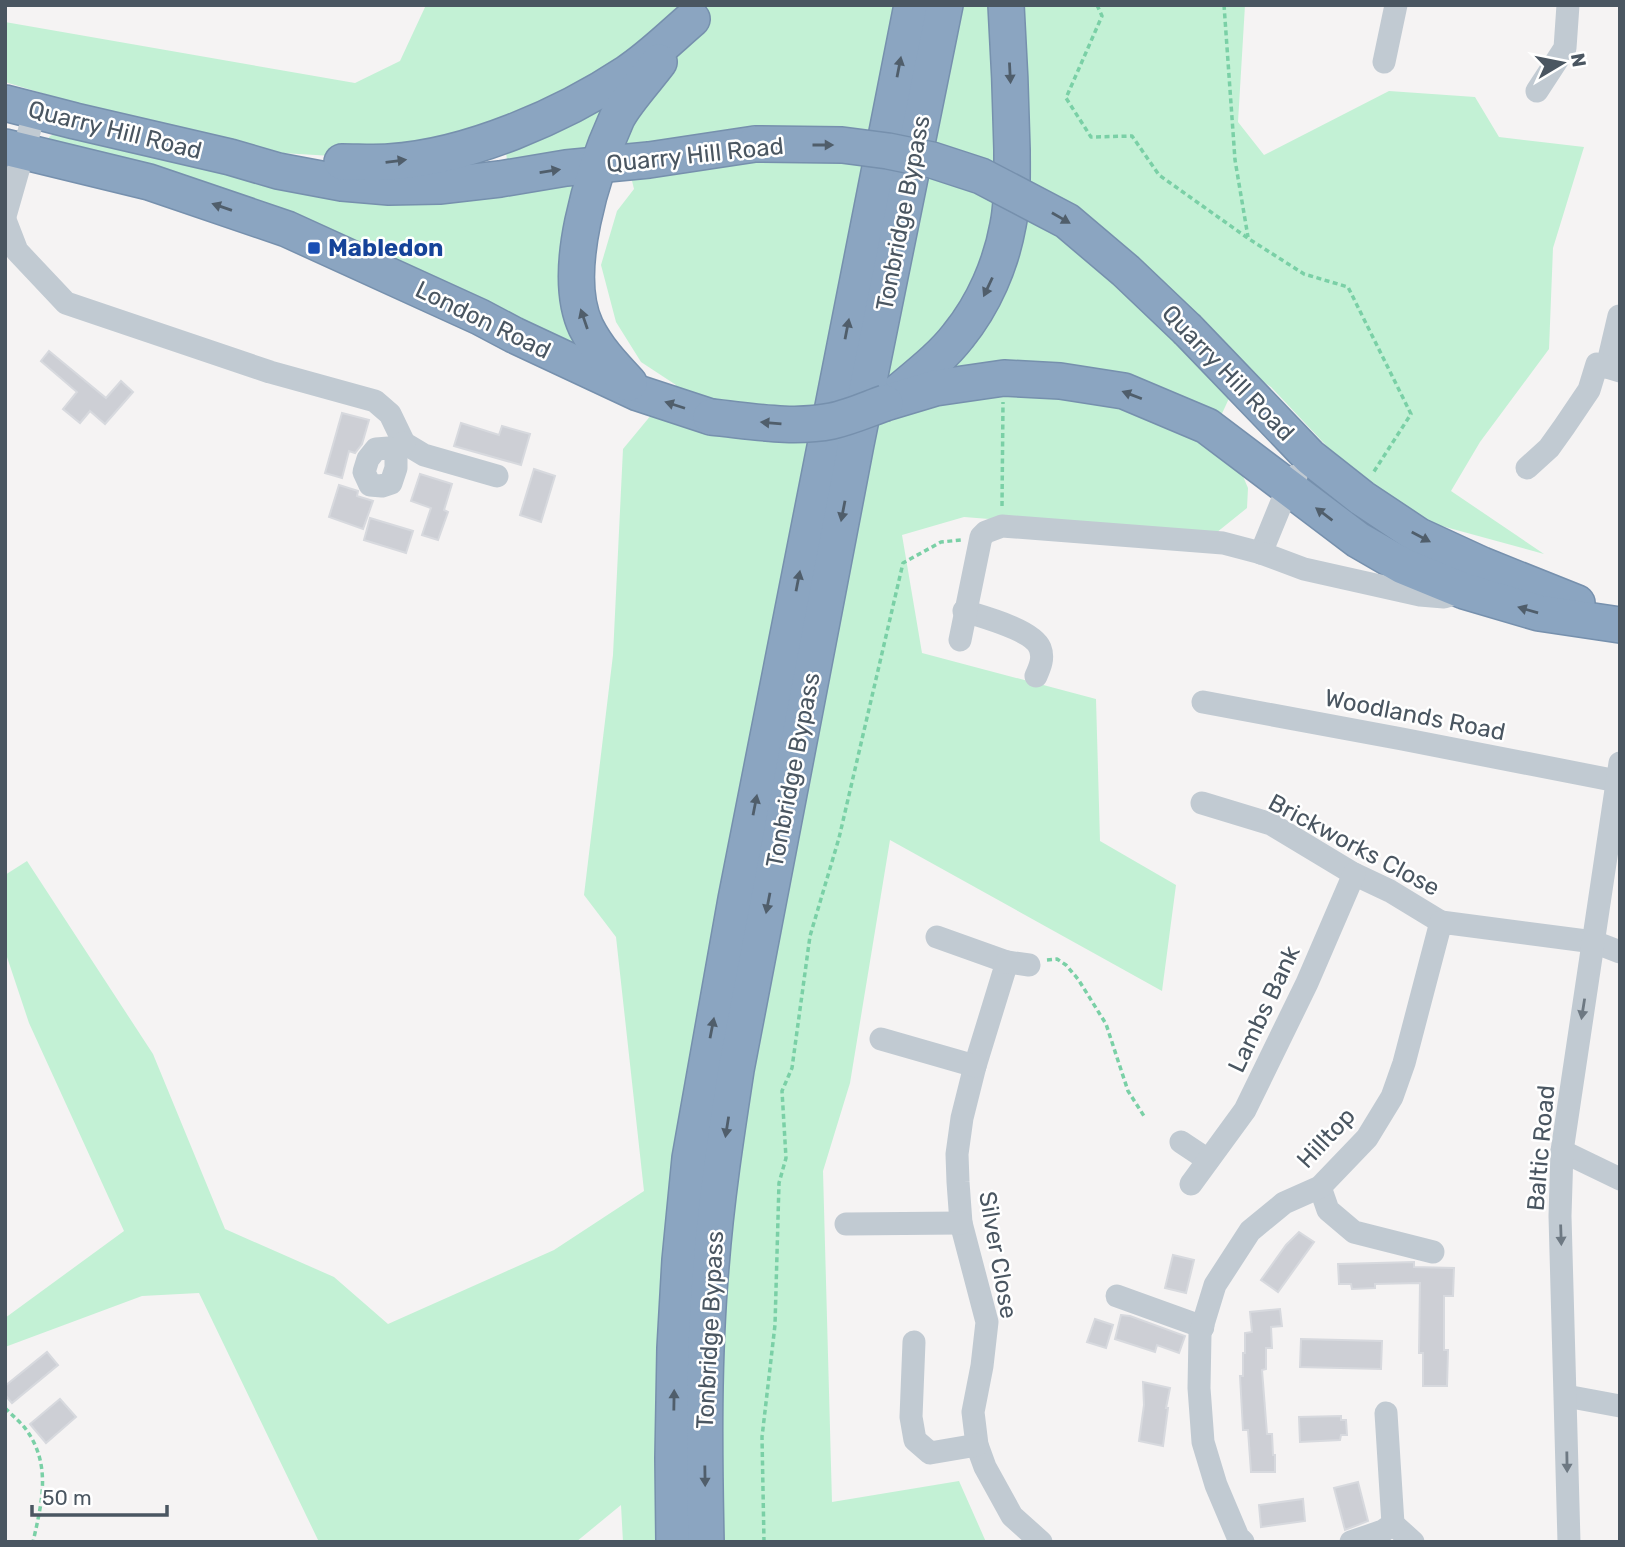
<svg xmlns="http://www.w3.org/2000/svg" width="1625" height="1547" viewBox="0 0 1625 1547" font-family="Rubik,sans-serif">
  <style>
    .green { fill: #c3f1d5 }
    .building { fill: #cdcfd5; stroke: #d7d9de; stroke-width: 2 }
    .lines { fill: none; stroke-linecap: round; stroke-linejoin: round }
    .highway-casing { stroke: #7690ad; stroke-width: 38 }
    .path { stroke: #7ad0a6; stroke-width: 3.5; stroke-dasharray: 5 3.5; stroke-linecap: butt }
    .minor { stroke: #c1cad2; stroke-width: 23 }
    .highway { stroke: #8ba5c1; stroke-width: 35 }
    .highway-bridge-casing { stroke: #7690ad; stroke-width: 38; stroke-linecap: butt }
    .highway-bridge { stroke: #8ba5c1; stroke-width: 35 }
    .oneway { fill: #505e6b }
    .oneway2 { fill: #6e7983 }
    .transit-dot { fill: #1a4fb4; stroke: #fff; stroke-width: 2.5 }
    .labels { text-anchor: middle; stroke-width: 5; stroke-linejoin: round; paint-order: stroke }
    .street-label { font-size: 24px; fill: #4a5661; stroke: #fff }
    .transit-label { font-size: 24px; font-weight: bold; fill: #164399; stroke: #fff; text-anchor: start }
  </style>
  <rect width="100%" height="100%" fill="#f5f3f3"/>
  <g class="green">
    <path d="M426,5h819l-7,117 26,33 125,-64 86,6 24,40 85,10 -31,101 -4,101 -69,93 -29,49 93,63 -117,-32 -58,-31 -98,-104 -28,-19 -24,52 29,68 -1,20 -36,29 -247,-20 -62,18 20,118 174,46 4,142 76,44 -14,106 -272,-151 -40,243 -27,88 9,331 127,-21 27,61h-363l-2,-37 -45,37h-257l-120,-249 -57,3 -137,51v-29l119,-87 -95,-208 -24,-72v-76l22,-14 126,193 72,175 109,48 54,47 166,-74 90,-59 -28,-254 -32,-42 29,-240 10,-206 53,-64 -35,-23 -25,-40 -15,-57 16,-54 17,-22 -11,-45 13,-28 25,-32 -139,36 -172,37 -86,-5 -123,-29 -136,-41v-60l350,61 45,-22z"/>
    <path d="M619,94l-22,61 -90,6 -1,-10z"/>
    <path d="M65,129l168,41 356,6 7,179 -546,-214 -2,-2 2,-3z"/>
  </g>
  <g class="building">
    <path d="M49,351l57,47 15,-17 12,11 -28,32 -15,-13 -10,12 -17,-14 14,-17 -36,-31z"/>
    <path d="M342,413l27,7 -7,24 -7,9 -6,-2 -7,27 -17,-5z"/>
    <path d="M461,423l38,12 3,-9 28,8 -9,31 -67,-19z"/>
    <path d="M534,469l21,7 -14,46 -21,-7z"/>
    <path d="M420,474l32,10 -8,26 4,2 -10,28 -16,-5 9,-27 -20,-7z"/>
    <path d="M339,485l19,6 -1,5 16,5 -10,28 -34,-12z"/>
    <path d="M370,518l43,13 -7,22 -42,-13z"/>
    <path d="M1299,1232l15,10 -36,50 -17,-12 25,-35z"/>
    <path d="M1173,1255l21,5 -8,33 -21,-5z"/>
    <path d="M1414,1262v5l40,1 -1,28h-9v54h4l-1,36h-24v-33h-4l1,-70 -45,1v4l-23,1 -1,-5h-12l-1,-20z"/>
    <path d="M1280,1309l2,17 -11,1 1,21h-6v21l-4,1 5,64h5l1,21h2v17h-24l-3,-42h-5l-3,-54h3v-23h2v-20l7,-1 -2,-20z"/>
    <path d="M1121,1315l9,1 55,20 -6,17 -22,-8 -2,7 -40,-13z"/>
    <path d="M1095,1319l18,6 -7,23 -19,-6z"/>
    <path d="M1301,1339l81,2 -1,28 -81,-2z"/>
    <path d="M47,1352l11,13 -46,38 -7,-8v-9z"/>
    <path d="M1143,1382l27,6 -4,20h2l-5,38 -24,-5 5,-36z"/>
    <path d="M60,1399l16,18 -30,26 -16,-19z"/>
    <path d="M1341,1416v4h5l1,15h-6l-1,5 -40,2 -1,-25z"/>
    <path d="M1358,1482l10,39 -23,9 -11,-42z"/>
    <path d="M1303,1499l2,22 -44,6 -2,-22z"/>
  </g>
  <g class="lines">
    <defs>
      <g id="highway">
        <path d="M5,103l70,18 155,36 48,14 64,12 47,4 50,-1 61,-7 66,-11 83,-8 106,-16"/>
        <path d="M5,147l144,35 138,47 193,88 34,18 124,58 73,24"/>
        <path d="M342,162c16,0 32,1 47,0 79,-5 173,-46 238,-89 23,-15 44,-36 65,-54"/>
        <path d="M1188,330l122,127 52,41 57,38 63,29 95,38"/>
        <path d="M629,383c-17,-18 -32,-34 -43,-56 -26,-55 7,-156 31,-209 8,-16 31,-41 42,-56"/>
        <path d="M896,394c21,-18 45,-36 62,-58 26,-32 43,-72 50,-111 5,-24 4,-51 4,-75 -1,-49 -3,-97 -6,-145"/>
        <path d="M885,403l50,-15 69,-10 56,3 64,10 83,35 151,114 45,26 61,25 75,22 81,12"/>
        <path d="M674,1542l-1,-84 2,-110 5,-88 10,-102 46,-259 176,-894"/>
        <path d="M706,1542c-2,-92 -3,-185 5,-276 5,-66 15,-131 25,-196l120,-626 89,-439"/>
      </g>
    </defs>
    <use href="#highway" class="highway-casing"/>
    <g class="path">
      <path d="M1097,5l5,11 -36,82 25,39 41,-1 27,39 90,64 55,35 44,13 63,127 -38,59"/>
      <path d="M1224,5l11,155 13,77"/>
      <path d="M1002,506l1,-104"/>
      <path d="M1047,960l10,-1 9,6 12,14 28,45 22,67 16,25"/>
      <path d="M5,1408c7,7 14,13 20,20 27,36 17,74 8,114"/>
      <path d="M764,1542l-2,-105 13,-112 4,-142 7,-25 -4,-67 10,-23 18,-132 29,-98 64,-275 38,-21 20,-2"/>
    </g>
    <g class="minor">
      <path d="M1384,62l12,-57"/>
      <path d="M1537,91l28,-43 3,-43"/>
      <path d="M5,216l30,-105"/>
      <path d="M5,220l12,31 49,52 204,69 105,29 15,13 14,29 20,12 73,21"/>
      <path d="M1607,367l12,-51"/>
      <path d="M396,453l-7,-5 -13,1 -8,10 -4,13 6,13 12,1 9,-3 5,-15v-15l8,-10"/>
      <path d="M1527,468l22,-20 15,-21 25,-37 8,-26 23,7"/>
      <path d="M1261,553l27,-66 8,-11"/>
      <path d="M964,611c19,6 69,19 76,37 4,10 0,19 -4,28"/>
      <path d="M960,640l21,-103 5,-5 16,-6 221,17 38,10 43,16 116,26 24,2 17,-5"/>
      <path d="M1203,702l199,37 215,42"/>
      <path d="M1202,803l69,21 83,50 36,17 51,31"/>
      <path d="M937,937l70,25 -32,104 -13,52 -5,36 1,28 3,41 26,99 -5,44 -9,46 4,33 8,22 27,49 29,26"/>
      <path d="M1007,962l22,3"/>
      <path d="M881,1039l94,27"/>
      <path d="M1181,1142l27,18"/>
      <path d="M1562,1151l58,28"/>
      <path d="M1191,1184l54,-74 62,-127 47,-109"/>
      <path d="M1320,1187l8,23 26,22 79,20"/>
      <path d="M846,1224l115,-1"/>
      <path d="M1117,1296l86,31"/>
      <path d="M914,1342l-3,75 4,23 15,13 47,-8"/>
      <path d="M1566,1396l54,10"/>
      <path d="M1393,1524l20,18"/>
      <path d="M1243,1542l-5,-5 -22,-52 -13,-43 -4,-54 1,-54 15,-49 35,-54 34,-28 36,-16 47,-49 25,-41 12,-34 37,-141 153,20 26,10"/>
      <path d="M1351,1542l32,-11 10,-7 -7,-111"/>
      <path d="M1569,1542l-9,-326 2,-65 58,-388"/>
    </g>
    <use href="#highway" class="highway"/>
    <defs>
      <g id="highway-bridge">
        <path d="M755,144l87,1 46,6 44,9 49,16 86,45 59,50 62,59"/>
        <path d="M711,417c41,4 81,12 121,4 18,-4 36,-12 53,-18"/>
      </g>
    </defs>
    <use href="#highway-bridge" class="highway-bridge-casing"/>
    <use href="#highway-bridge" class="highway-bridge"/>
  </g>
  <defs><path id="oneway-solid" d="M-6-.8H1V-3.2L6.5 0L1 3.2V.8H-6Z" transform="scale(1.75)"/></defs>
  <g class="oneway">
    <use href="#oneway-solid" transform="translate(899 67) rotate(-79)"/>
    <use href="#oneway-solid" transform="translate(1010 73) rotate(87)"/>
    <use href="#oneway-solid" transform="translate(823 145)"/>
    <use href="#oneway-solid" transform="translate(396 161) rotate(-7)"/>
    <use href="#oneway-solid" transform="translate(550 171) rotate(-9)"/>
    <use href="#oneway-solid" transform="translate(222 207) rotate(-161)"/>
    <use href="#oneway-solid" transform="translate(1061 218) rotate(30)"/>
    <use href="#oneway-solid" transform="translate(988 287) rotate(115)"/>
    <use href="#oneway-solid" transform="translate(584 319) rotate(-109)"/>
    <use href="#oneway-solid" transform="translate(847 329) rotate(-79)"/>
    <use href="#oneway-solid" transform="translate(1132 395) rotate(-159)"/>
    <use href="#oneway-solid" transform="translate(675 405) rotate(-162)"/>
    <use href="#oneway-solid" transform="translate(771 423) rotate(-175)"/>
    <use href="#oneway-solid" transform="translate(843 511) rotate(101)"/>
    <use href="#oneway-solid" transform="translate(1324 514) rotate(-143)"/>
    <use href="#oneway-solid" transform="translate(1421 537) rotate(28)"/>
    <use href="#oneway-solid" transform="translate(798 581) rotate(-79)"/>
    <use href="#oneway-solid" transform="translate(1528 610) rotate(-164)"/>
    <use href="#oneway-solid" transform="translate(755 805) rotate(-79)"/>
    <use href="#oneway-solid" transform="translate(768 903) rotate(101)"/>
    <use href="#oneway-solid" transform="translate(712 1028) rotate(-79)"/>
    <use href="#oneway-solid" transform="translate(727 1127) rotate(99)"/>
    <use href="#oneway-solid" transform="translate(674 1400) rotate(-89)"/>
    <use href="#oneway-solid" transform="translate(705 1476) rotate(89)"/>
  </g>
  <g class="oneway2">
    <use href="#oneway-solid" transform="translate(1583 1009) rotate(99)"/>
    <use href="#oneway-solid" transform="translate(1561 1235) rotate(88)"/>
    <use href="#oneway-solid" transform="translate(1567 1462) rotate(89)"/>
  </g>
  <rect class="transit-dot" x="307" y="241" width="14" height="14" rx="3.5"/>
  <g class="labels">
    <g class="street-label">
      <text transform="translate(115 130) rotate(14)" y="8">Quarry Hill Road</text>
      <text transform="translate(695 155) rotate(-6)" y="8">Quarry Hill Road</text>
      <text transform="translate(903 213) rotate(-79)" y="8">Tonbridge Bypass</text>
      <text transform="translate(483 320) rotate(26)" y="8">London Road</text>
      <text transform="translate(1228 373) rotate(46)" y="8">Quarry Hill Road</text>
      <text transform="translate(1415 715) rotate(11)" y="8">Woodlands Road</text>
      <text transform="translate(793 770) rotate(-79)" y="8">Tonbridge Bypass</text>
      <text transform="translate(1354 845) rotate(28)" y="8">Brickworks Close</text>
      <text transform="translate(1264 1009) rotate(-65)" y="8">Lambs Bank</text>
      <text transform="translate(1326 1138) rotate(-47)" y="8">Hilltop</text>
      <text transform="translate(1541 1148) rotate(-85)" y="8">Baltic Road</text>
      <text transform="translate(998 1255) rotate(80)" y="8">Silver Close</text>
      <text transform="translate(710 1330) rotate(-87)" y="8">Tonbridge Bypass</text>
    </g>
    <g class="transit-label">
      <text x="328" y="256">Mabledon</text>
    </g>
  </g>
  <rect width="1625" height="1547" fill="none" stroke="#4a5661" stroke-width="14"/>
  <g transform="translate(1562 63) rotate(80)" stroke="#ffffff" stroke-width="5" paint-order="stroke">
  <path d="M0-5L12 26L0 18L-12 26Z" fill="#4a5661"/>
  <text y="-10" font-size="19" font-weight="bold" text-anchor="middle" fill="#4a5661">N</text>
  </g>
  <path d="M32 1505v10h135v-10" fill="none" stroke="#4a5661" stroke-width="3.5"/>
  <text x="42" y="1505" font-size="21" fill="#4a5661" stroke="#ffffff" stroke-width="5" paint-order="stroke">50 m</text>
</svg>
